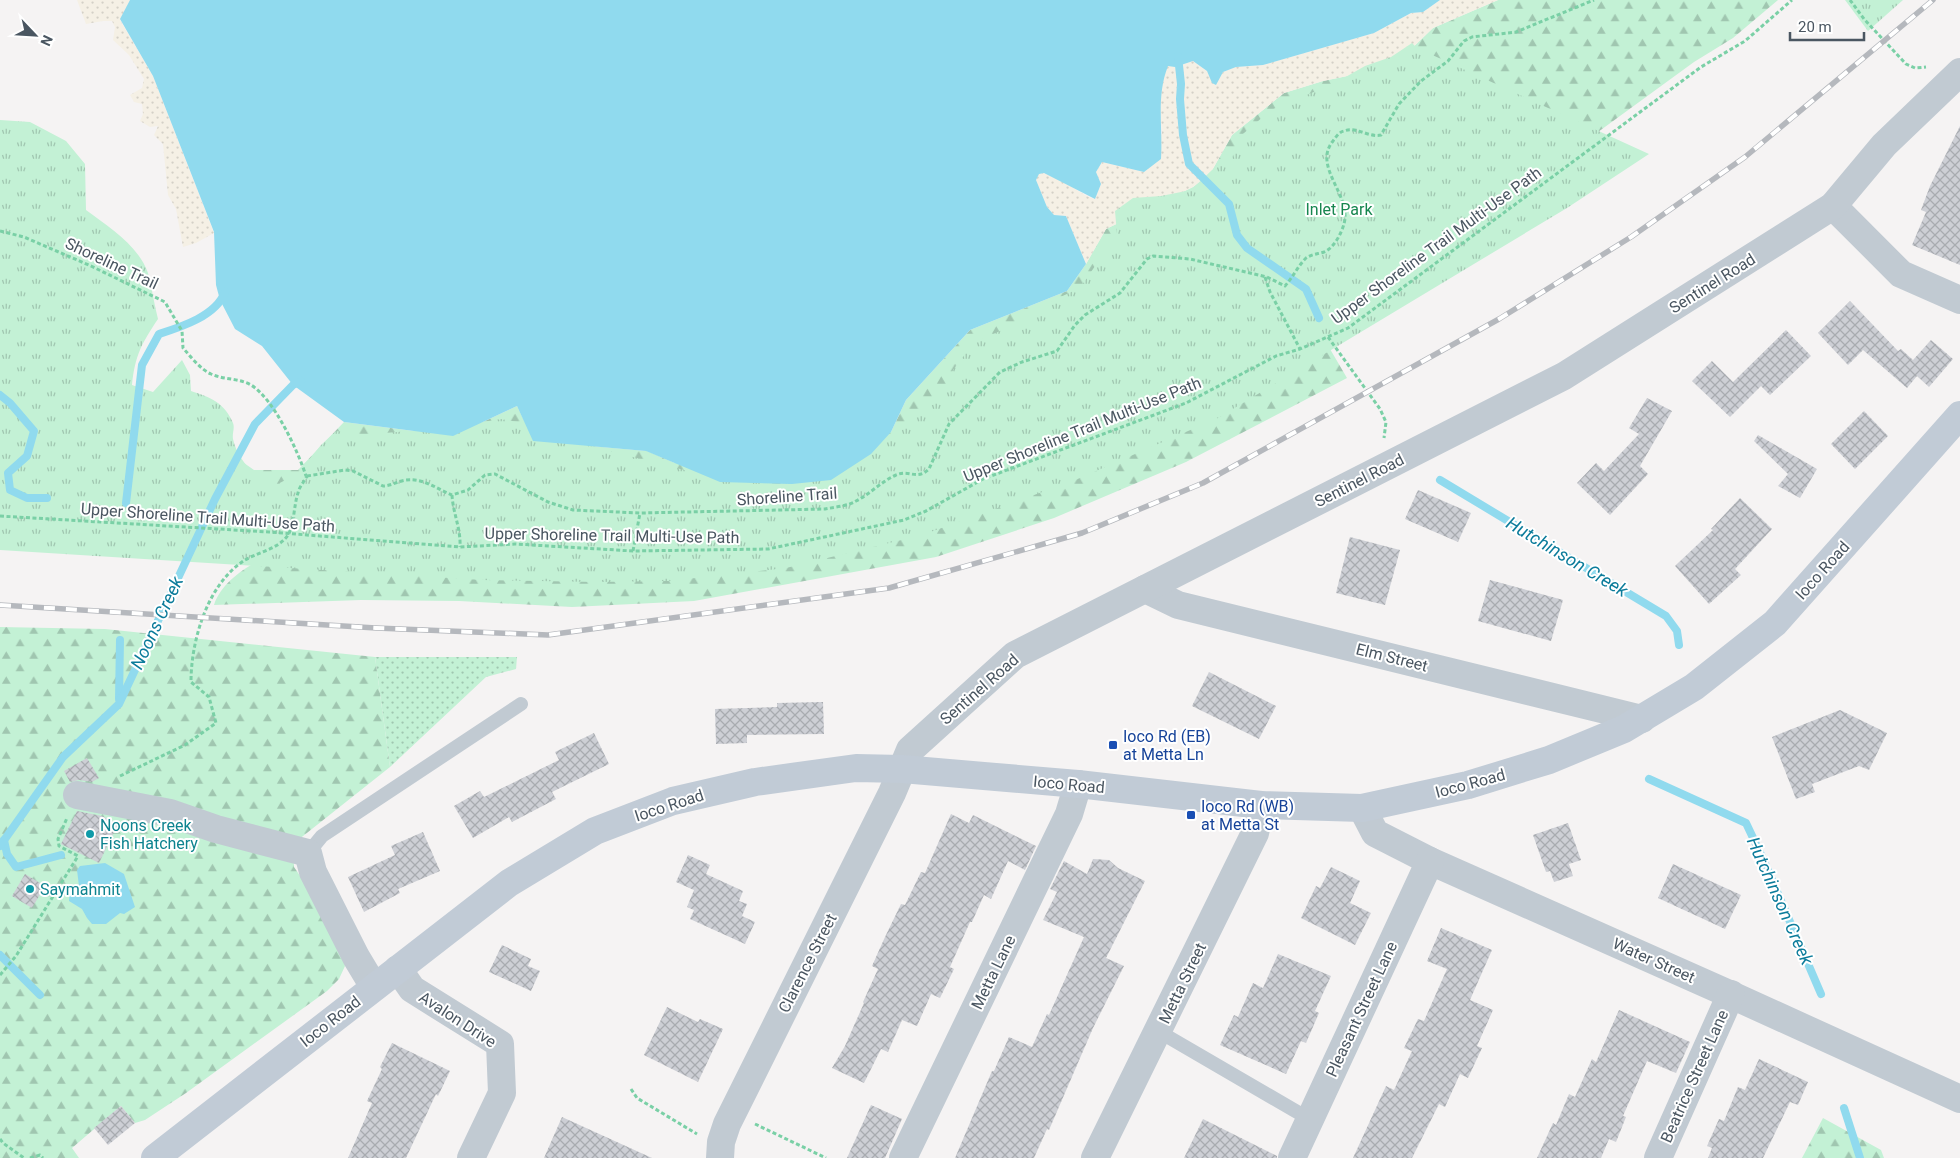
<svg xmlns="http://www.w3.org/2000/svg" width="1960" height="1158" viewBox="0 0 1960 1158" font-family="Roboto,sans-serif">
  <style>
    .grass { fill: url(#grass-dots) }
    .forest { fill: url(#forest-firs) }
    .sand { fill: url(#sand-dots) }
    .park { fill: url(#park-tufts) }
    .water { fill: #90daee }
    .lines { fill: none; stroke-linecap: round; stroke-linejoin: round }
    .stream { stroke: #90daee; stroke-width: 8 }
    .building { fill: url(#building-cross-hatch) }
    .path { stroke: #7ad0a6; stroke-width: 3; stroke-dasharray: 4 2.5; stroke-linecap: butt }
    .service { stroke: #c1cad2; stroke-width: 14 }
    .minor { stroke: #c1cad2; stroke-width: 28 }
    .secondary { stroke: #c1cbd6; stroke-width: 28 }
    .rail-casing { stroke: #b5b8bd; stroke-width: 5.5 }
    .rail { stroke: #fff; stroke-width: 4; stroke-dasharray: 11; stroke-linecap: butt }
    .transit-dot { fill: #1a4fb4; stroke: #fff; stroke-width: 2 }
    .culture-dot { fill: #0f9aa8; stroke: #fff; stroke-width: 2 }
    .labels { text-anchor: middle; stroke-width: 4; stroke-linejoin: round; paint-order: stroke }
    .park-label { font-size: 16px; fill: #17864f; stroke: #fff }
    .street-label { font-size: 16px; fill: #4a5661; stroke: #fff }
    .transit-label { font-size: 16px; fill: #164399; stroke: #fff; text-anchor: start }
    .culture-label { font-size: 16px; fill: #0d838f; stroke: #fff; text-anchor: start }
    .water-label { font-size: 18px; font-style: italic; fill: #0c7c9b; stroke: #fff }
  </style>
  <defs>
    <pattern id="grass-dots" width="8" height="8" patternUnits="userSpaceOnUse" patternTransform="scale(1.25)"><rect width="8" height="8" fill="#c3f1d5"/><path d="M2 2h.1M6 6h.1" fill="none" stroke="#a0c6b0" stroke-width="1.8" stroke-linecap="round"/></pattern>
    <pattern id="forest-firs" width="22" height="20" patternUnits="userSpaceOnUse" patternTransform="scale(1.25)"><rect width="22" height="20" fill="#c3f1d5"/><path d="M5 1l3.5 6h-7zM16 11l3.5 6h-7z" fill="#a0c6b0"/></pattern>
    <pattern id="sand-dots" width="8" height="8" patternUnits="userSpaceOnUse" patternTransform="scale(1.25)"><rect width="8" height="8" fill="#f5f0e5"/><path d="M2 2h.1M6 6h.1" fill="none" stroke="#d4d0c7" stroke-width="1.8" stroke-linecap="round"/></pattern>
    <pattern id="park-tufts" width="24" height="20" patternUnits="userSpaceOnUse" patternTransform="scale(1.25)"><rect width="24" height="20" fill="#c3f1d5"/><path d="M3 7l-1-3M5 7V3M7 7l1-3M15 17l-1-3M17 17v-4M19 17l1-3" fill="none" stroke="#a0c6b0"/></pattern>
    <pattern id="building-cross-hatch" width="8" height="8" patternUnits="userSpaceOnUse" patternTransform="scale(1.25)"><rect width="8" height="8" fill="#cdcfd5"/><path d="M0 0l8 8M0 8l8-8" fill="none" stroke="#a8abb0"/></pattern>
  </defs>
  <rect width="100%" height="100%" fill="#f5f3f3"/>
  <path class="grass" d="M375,657h142l-1,12 -30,8 -96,90z"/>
  <g class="forest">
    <path d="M1498,0h280l-45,38 -39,24 -248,181 -523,260 -693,-9 14,-31 10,7h44l46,-48 109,14 64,-30 17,35 113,10 28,12 216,-31 15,-32 64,-70 97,-39 19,-27 20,-35 87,-42 17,-13 22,-39 52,-42 39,-12 39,-8 47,-22 24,-23z"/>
    <path d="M1330,349l17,29 -161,84 -132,56 -118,39 -242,44 -122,6 -113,-6 -98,-1 -147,5c8,-24 34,-39 55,-50l214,9z"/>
    <path d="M0,627l105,2 270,28 15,110 -97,77 1,23 13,19 35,68 3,12 -6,13 -12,12 -141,102 -41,27 -10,3 -14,-17 -49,42 7,10h-79z"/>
    <path d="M1823,1118l58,32 3,8h-82z"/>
  </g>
  <g class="sand">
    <path d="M77,0h53l-10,20 33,56 61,157 -18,10 -13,4 -7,-38 -8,-14 -5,-51 -9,-9 4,-9 -8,1 -10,-6 3,-7 -1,-10 -8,-2 -4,-7 12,-7 2,-9 -15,-24 -16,-15 2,-13 -3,-6h-9l-17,3z"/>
    <path d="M1440,0h58l-65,28 -24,23 -47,22 -39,8 -39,12 -52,42 -22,39 -17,13 -87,42 -20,35 -20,-48 -12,-1 -7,-8 -11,-27 3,-7c21,0 37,21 56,26l6,-15 -5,-12 6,-10 42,10 18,-39 -2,-26 2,-25 6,-17 7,2 18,-6 14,10 5,11 11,-10 13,-5 27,-2 111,-32 37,-20 12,-1z"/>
  </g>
  <g class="park">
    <path d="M1845,0h58l-35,31z"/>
    <path d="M1412,43l5,5 232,106 -82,54 -349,210 -145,63 -151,54 -136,33 -118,13 -71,1 -115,-2 -482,-30v-430l30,2 36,19 19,23 1,46c23,17 52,35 62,63 4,15 6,31 10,46 -16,24 -23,36 -26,66l21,7 29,-32 8,15 1,16c19,6 34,12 42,32 2,5 -1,11 0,16 4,20 22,38 39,48l25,-13 24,-29 15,-14 24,4 86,-7 55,-9 59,11 41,19 127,32 54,3 55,-8 43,-31 30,-26 33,-21 10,-28 21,-28 31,-13 29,-20 46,-21 37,-54 -2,-23 18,-13 28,-2 30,-6 21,-20 20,-11 5,-20 34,-29 64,-27 30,-17 26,-9z"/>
  </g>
  <g class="water">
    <path d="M130,0h1310l-17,12 -12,1 -37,20 -111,32 -27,2 -13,5 -7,13 -4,-2 -5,-12 -14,-10 -18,6 -7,-1c-12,30 -5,61 -7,93l-17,13 -42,-10 -6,10 5,12 -6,15 -51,-26 -5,1 -3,6 11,27 7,8 12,1 20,48 -19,27 -97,39 -64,70 -15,32 -20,22 -40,26 -39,4 -72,-2 -74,-31 -113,-10 -16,-35 -64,30 -109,-14 -51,-37 -31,-39 -27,-17 -15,-29 -4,-15 -2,-53 -61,-156 -33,-57z"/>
    <path d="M105,863l19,11 11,33 -11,7 -4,-1 -14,11h-14l-5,-6 -5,-9 -13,-8 1,-13 9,-2 -2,-16 3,-4z"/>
  </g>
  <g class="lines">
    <g class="stream">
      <path d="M1178,56l3,28 -1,15 3,36 6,29 40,40 8,31 10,13 59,41 13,29"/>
      <path d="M0,395l10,8 24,28 -7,25 -19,17 2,17 17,8h20"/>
      <path d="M1440,480l226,136 11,15 2,14"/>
      <path d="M126,503l16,-138 17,-31c22,-7 57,-18 66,-42"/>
      <path d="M119,699l1,-59"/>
      <path d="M1649,779l97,44 17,36 58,135"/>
      <path d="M4,840l3,14 9,13 45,-12"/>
      <path d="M0,846l63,-89 56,-53 96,-205 40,-75 38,-39 8,-4"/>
      <path d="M0,955l40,40"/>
      <path d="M1844,1108l16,50"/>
    </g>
  </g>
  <g class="building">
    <path d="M1960,126v139l-48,-20 14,-33 -5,-2 9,-24z"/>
    <path d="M1850,301l48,50 3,-2 12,11 18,-20 22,19 -24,28 -12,-11 -10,12 -44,-38 -15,15 -30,-32z"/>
    <path d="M1786,330l25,26 -41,39 -9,-9 -31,31 -38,-36 20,-20 21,21z"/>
    <path d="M1647,398l25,13 -32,55 8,8 -38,41 -33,-32 19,-20 8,8 35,-37 -10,-6z"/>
    <path d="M1864,411l24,25 -33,33 -24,-25z"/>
    <path d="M1758,435l59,34 -17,29 -22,-12 10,-12 -34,-33z"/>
    <path d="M1418,490l53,23 -13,29 -53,-23z"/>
    <path d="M1740,498l32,31 -37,40 6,6 -32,29 -34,-38 38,-36 -2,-1z"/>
    <path d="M1350,537l50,13 -15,55 -49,-12z"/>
    <path d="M1490,580l73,20 -12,41 -73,-20z"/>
    <path d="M1209,672l67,34 -17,33 -67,-33z"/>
    <path d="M823,702l1,32 -77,1v8l-31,1 -1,-35 62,-2v-4z"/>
    <path d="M1840,710l47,23 -18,37 -10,-4 -47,18 3,8 -19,7 -24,-62z"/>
    <path d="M594,733l15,31 -57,28 4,7 -44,23 -3,-5 -36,21 -19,-32 26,-15 4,6 75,-37 -4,-8z"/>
    <path d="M87,758l12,20 -7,4 -13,-2 -9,2 -6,-11z"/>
    <path d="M77,811l25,5 16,8 -19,39 -38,-19z"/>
    <path d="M951,814l18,9 4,-8 63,31 -11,24 -17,-9 -17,38 -7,-4 -12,27h-2l-20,45 4,2 -14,29 -9,-4 -14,32 -15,-6 -14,32 -7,-3 -17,34 -32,-15 13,-22 19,-43 -1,-1 15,-33 -6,-3 13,-29 16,-33 4,1 16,-33 4,1z"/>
    <path d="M1568,823l13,37 -12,4 4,12 -19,6 -4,-11 -4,1 -13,-37z"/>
    <path d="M423,832l17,39 -42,18 2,4 -36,19 -16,-35 47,-22 -4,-9z"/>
    <path d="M688,855l22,10 -4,9 37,17 -4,10 8,3 -5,12 13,6 -10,22 -55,-25 4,-9 -7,-3 7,-17 -18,-8z"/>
    <path d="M1093,859l16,1 9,8 27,13 -39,77 18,8 -31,62 -44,102 -2,-1 -13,29h-79l37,-87h2l15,-34 23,10 15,-33 2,1 35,-78 -41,-17 14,-28 -7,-3 14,-28 23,13z"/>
    <path d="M1673,864l68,31 -16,34 -67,-31z"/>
    <path d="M1331,867l29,14 -10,22 21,10 -16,32 -54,-27 15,-32 4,2z"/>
    <path d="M25,874l20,12 -13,22 -20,-12z"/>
    <path d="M1441,928l51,22 -22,50 23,10 -16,36 5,2 -14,30 -8,-4 -15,33 -6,-3 -27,54h-59l33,-72 8,4 18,-39 -8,-3 14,-29 6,2 23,-52 -20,-8z"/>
    <path d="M502,945l29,14 -3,7 12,5 -9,20 -42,-19z"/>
    <path d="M1278,954l53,22 -16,35 4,2 -13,30 -5,-2 -15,33 -66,-29 14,-30 4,2 15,-34 10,5z"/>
    <path d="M667,1007l31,15 2,-3 23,10 -25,53 -54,-27z"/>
    <path d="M1619,1010l71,32 -14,31 -29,-12 -24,55 3,1 -10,25 -7,-3 -8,19h-64l16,-35 3,2 13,-31 6,3 17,-38 4,3z"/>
    <path d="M392,1043l58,28 -12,25 -2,-2 -30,64h-58l24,-55 -5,-2 15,-32 -2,-2z"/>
    <path d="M1759,1059l49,23 -10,23 -8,-3 -27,56h-55l4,-10 -5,-2 12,-27 5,2 14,-34 7,3z"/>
    <path d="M871,1105l31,14 -17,39h-38z"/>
    <path d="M121,1106l14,17 -27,22 -14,-17z"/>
    <path d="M562,1117l90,41h-108z"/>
    <path d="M1203,1119l74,37v2h-93z"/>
  </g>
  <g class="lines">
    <g class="path">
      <path d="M1850,0l14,19 42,45 9,4 11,-1"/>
      <path d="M0,231l24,6 67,29 74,36 17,29 1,17c8,9 17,21 28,26 13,6 28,4 40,11 23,14 47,66 55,91"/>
      <path d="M1265,277l5,15 30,57"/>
      <path d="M1328,337l52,72 6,13 -2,16"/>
      <path d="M307,476l38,-6 8,1 30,15c8,0 15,-5 23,-6 18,-2 31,9 46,15l16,-5 17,-15 10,-1 53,28 25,8 67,3 185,-4c10,-2 23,-3 31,-8 14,-7 26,-20 40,-26 13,-6 21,6 33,-6l20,-45 51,-52 22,-10 35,-11 18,-26 10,-10 35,-22 27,-34 6,-3 37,3 77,18 18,9c8,-9 13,-20 21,-28 6,-4 12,-4 18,-6 10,-4 17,-18 20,-28 8,-29 -32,-57 -11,-83 3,-4 6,-9 11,-10 12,-5 25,7 37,4l18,-31 22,-23 27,-20 16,-20 8,-4 44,-5 78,-32"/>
      <path d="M452,495c1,18 9,34 8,52"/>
      <path d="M0,516l269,16 191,15 55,-3 118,7 135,-2 136,-29 22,-9 57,-32 203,-76 90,-47 24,-7 48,-21 353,-261 44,-26 47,-41"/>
      <path d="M633,551l7,-38"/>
      <path d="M120,776l65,-31 31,-22 -7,-26 -18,-15c0,-41 16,-96 51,-120 14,-10 36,-12 46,-27 6,-9 6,-31 10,-42 1,-6 6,-11 9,-17"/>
      <path d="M0,975l16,-19 62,-100 -19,-10 -1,-7 9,-21"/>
      <path d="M631,1089l6,9 60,36"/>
      <path d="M755,1124l71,34"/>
      <path d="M0,1139l3,4 21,15"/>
      <path d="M30,1158l10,-3 3,3"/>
    </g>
    <g class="service">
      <path d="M308,853l14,-17 199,-132"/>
      <path d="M1158,1031l153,89"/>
    </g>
    <g class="minor">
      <path d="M1833,206l68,68 59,26"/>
      <path d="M1145,589l33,16 464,114"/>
      <path d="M77,795l93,18 46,16 92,24 5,19 43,85 18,30"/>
      <path d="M1362,808l13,25 55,28 297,132 233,106"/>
      <path d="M398,969l14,20 88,55 2,49 -31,65"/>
      <path d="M720,1158l1,-16 6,-18 165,-331 18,-43 105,-95 549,-279 269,-170 51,-61 76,-73"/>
      <path d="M903,1158l166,-344 9,-30"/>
      <path d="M1095,1158l160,-325 6,-28"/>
      <path d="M1292,1158l138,-297"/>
      <path d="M1658,1158l73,-164"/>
    </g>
    <path class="secondary" d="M155,1158l354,-275 86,-52 78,-30 82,-19 101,-14 46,1 176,15 183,21 101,3 106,-23 81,-25 75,-31 70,-42 81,-64 185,-208"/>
    <defs>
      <path id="rail" d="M0,605l376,23 172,7 341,-47 193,-55 121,-50 296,-164 132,-82 114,-80 188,-157"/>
    </defs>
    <use href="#rail" class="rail-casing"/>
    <use href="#rail" class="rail"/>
  </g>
  <g class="transit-dot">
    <rect x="1108" y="740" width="10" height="10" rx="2.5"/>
    <rect x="1186" y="810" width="10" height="10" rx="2.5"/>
  </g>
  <g class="culture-dot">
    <circle cx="90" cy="834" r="5"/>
    <circle cx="30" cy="889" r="5"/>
  </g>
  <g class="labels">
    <g class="park-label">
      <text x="1339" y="215">Inlet Park</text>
    </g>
    <g class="street-label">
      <text transform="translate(1436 245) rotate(-36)" y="6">Upper Shoreline Trail Multi-Use Path</text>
      <text transform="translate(112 263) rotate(25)" y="6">Shoreline Trail</text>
      <text transform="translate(1712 283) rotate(-32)" y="6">Sentinel Road</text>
      <text transform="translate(1082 429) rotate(-22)" y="6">Upper Shoreline Trail Multi-Use Path</text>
      <text transform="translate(1359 480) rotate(-27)" y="6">Sentinel Road</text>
      <text transform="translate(787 496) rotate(-4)" y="6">Shoreline Trail</text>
      <text transform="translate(208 517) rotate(4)" y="6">Upper Shoreline Trail Multi-Use Path</text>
      <text transform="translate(612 535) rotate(1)" y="6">Upper Shoreline Trail Multi-Use Path</text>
      <text transform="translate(1822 570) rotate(-48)" y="6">Ioco Road</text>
      <text transform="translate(1392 657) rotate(14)" y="6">Elm Street</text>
      <text transform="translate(979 689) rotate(-41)" y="6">Sentinel Road</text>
      <text transform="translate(1470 783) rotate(-15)" y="6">Ioco Road</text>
      <text transform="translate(1069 784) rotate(5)" y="6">Ioco Road</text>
      <text transform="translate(669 805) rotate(-18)" y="6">Ioco Road</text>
      <text transform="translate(1654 960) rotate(24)" y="6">Water Street</text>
      <text transform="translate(807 963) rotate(-63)" y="6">Clarence Street</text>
      <text transform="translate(993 972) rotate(-64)" y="6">Metta Lane</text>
      <text transform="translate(1182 983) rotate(-64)" y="6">Metta Street</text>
      <text transform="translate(1361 1009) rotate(-65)" y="6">Pleasant Street Lane</text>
      <text transform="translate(458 1019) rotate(33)" y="6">Avalon Drive</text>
      <text transform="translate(330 1021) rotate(-38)" y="6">Ioco Road</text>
      <text transform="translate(1694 1076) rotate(-66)" y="6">Beatrice Street Lane</text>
    </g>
    <g class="transit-label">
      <text x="1123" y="742">Ioco Rd (EB)<tspan x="1123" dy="18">at Metta Ln</tspan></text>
      <text x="1201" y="812">Ioco Rd (WB)<tspan x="1201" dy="18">at Metta St</tspan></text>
    </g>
    <g class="culture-label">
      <text x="100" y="831">Noons Creek<tspan x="100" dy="18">Fish Hatchery</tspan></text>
      <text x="40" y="895">Saymahmit</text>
    </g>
    <g class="water-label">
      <text transform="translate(1567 557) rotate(31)" y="6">Hutchinson Creek</text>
      <text transform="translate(157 623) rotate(-65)" y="6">Noons Creek</text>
      <text transform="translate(1780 901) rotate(66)" y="6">Hutchinson Creek</text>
    </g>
  </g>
  <g transform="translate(35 35) rotate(115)" stroke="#ffffff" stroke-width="4" paint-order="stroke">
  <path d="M0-4L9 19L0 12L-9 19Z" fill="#4a5661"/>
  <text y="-8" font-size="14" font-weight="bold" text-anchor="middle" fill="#4a5661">N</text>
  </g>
  <path d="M1790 32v8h74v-8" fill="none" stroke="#4a5661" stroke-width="2.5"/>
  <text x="1798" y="32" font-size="15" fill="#4a5661" stroke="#ffffff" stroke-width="4" paint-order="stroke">20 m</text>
</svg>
